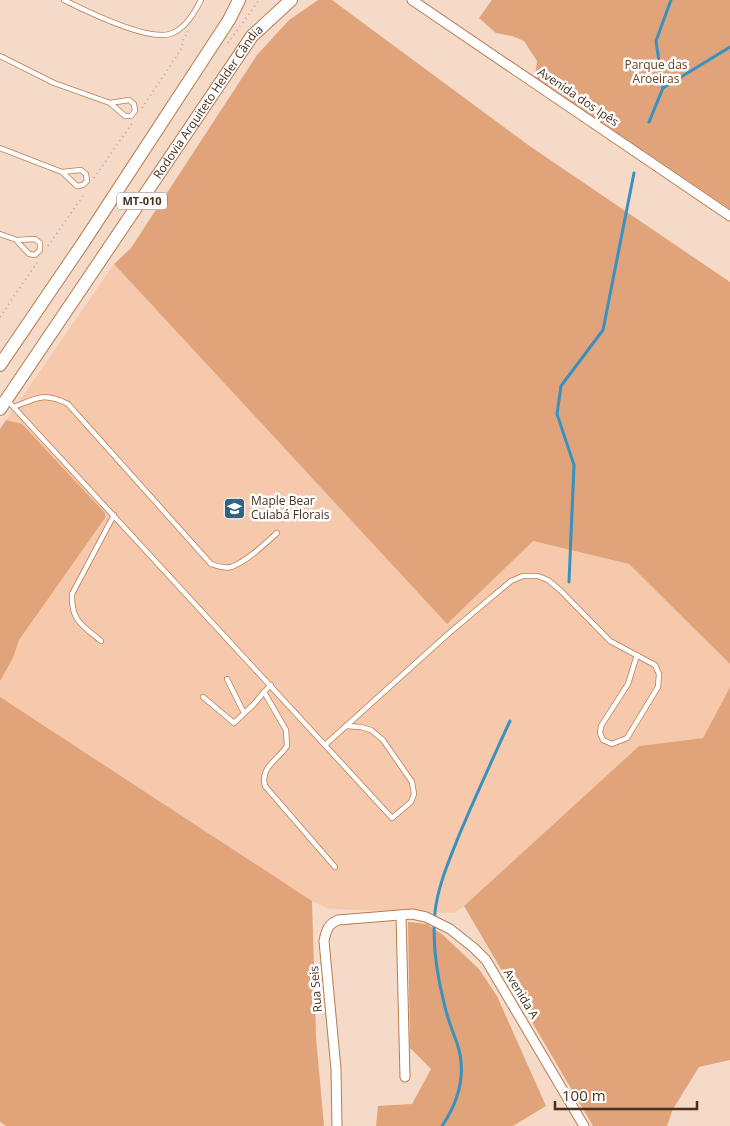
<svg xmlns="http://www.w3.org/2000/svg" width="730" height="1126" viewBox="0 0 730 1126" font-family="'Open Sans',sans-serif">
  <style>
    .built { fill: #f6c9ac }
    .green { fill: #e1a47a }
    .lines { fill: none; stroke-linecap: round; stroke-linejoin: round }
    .stream { stroke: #3991bf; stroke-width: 3 }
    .service-casing { stroke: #ba7b50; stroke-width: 6 }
    .minor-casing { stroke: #ba7b50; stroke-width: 11 }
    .primary-casing { stroke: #ba7b50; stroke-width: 14 }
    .path { stroke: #c2a694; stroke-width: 2; stroke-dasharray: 1 4; stroke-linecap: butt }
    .service { stroke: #fff; stroke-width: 4.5 }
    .minor { stroke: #fff; stroke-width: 9 }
    .primary { stroke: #fff; stroke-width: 12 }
    .labels { text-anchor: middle; stroke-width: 5; stroke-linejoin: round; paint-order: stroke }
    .shield { fill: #fff; stroke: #806d61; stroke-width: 1 }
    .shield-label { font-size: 11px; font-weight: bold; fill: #4a2f1d }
    .park-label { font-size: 12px; fill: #71411e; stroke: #fff }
    .street-label { font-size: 12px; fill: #4a2f1d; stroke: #fff }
    .poi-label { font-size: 12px; fill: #4a2f1d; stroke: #fff; text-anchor: start }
  </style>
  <rect width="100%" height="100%" fill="#f6dac8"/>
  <path class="built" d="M114,264l333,360 85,-83 97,23 101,100v23l-27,51 -64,8 -175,160 -10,7 -126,-4 -16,-8 -312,-195v-277z"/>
  <g class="green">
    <path d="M318,0h14l199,147 199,135v382l-101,-100 -96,-23 -86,83 -333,-360 17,-16 126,-193 32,-35z"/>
    <path d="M492,0h238v209l-195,-132 2,-16 -13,-20 -12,-5 -16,-3 -17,-15z"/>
    <path d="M6,420l16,4 83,89v5l-86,122 -6,18 -13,23v-252z"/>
    <path d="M730,687v373l-31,7 -26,42 -6,17h-74l-129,-220 175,-160 64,-8z"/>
    <path d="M0,697l312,204 4,136 8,89h-318l-6,-4z"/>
    <path d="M408,922l19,2 16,11 36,34 18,27 49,110 -33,20h-137l2,-20 34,-2 19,-35 -21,-21z"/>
  </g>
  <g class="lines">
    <g class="stream">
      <path d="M663,88l67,-41"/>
      <path d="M649,122l14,-34 -7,-47 15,-41"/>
      <path d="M569,582l5,-117 -17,-51 4,-28 42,-56 31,-157"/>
      <path d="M442,1126c17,-25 25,-53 15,-83 -5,-13 -10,-26 -13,-40 -7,-28 -12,-61 -9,-91 3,-27 15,-54 25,-79 16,-38 33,-75 50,-112"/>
    </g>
    <defs>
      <g id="service">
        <path d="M64,0c22,11 83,41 106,34 14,-4 25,-22 31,-34"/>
        <path d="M0,56l54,27 56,20 15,13h6l4,-5 -1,-7 -5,-4 -19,3"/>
        <path d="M0,148l62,24 15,14 6,-1 4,-4 -1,-7 -5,-4 -19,2"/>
        <path d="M0,234l17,6 18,-1 5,4v7l-5,5 -6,-1 -13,-14"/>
        <path d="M7,400l385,418 19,-16 3,-8 -2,-12 -29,-42 -12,-10 -10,-3 -15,-1"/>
        <path d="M14,407c23,-9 30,-15 54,-3l143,160c6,2 13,5 20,3 15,-5 34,-23 46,-34"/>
        <path d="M101,641c-19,-16 -30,-20 -29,-47l42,-79"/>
        <path d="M227,679l17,34"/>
        <path d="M271,685l-7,7 22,38 1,16c-10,15 -27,21 -22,40l70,81"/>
        <path d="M203,697l31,26 20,-19 10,-12"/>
        <path d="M325,745l123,-111 63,-53 12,-5h15l10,4 12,10 50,51 45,24 4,9 -1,13 -31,51 -15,6 -9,-4 -3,-7 1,-7 27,-42 9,-29"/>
      </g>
      <g id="minor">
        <path d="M412,0l318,216"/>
        <path d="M401,915l4,162"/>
        <path d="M337,1126l-1,-57 -12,-128c2,-10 4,-17 14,-21l74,-6 14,3 24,12 24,19 12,12 98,166"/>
      </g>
      <g id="primary">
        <path d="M0,365l85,-125 144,-220 10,-20"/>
        <path id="s1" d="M0,409l252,-373 39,-36"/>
      </g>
    </defs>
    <use href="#service" class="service-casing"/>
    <use href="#minor" class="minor-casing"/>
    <use href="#primary" class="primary-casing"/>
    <g class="path">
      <path d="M228,43l31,-43"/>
      <path d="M142,108l40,-60 1,-8 5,-9"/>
      <path d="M94,178l39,-56"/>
      <path d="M48,246l37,-53"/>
      <path d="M0,317l38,-56"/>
    </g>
    <use href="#service" class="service"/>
    <use href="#minor" class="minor"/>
    <use href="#primary" class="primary"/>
  </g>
  <defs>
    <symbol id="school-square" viewBox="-11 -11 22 22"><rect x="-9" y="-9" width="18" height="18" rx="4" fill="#306480" stroke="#fff"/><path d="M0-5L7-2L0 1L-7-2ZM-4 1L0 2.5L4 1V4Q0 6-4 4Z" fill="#fff"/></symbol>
  </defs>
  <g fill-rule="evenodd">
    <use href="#school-square" x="222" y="496" width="25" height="25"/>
  </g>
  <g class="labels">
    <rect class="shield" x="117" y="192.5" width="50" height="17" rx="4"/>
    <g class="shield-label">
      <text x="142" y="205">MT-010</text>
    </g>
    <g class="park-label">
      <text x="656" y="69">Parque das<tspan x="656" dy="14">Aroeiras</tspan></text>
    </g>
    <g class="street-label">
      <text transform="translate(578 97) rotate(34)" y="4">Avenida dos Ipês</text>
      <text dy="4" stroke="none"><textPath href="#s1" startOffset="371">Rodovia Arquiteto Helder Cândia</textPath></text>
      <text transform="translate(316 989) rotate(-95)" y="4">Rua Seis</text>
      <text transform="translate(521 994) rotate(59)" y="4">Avenida A</text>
    </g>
    <g class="poi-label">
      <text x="251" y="505">Maple Bear<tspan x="251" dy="14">Cuiabá Florais</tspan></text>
    </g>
  </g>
  <path d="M555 1101v8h142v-8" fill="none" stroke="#4a2f1d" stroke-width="2.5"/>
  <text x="562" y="1101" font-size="15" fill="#4a2f1d" stroke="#ffffff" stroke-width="4" paint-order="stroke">100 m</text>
</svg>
